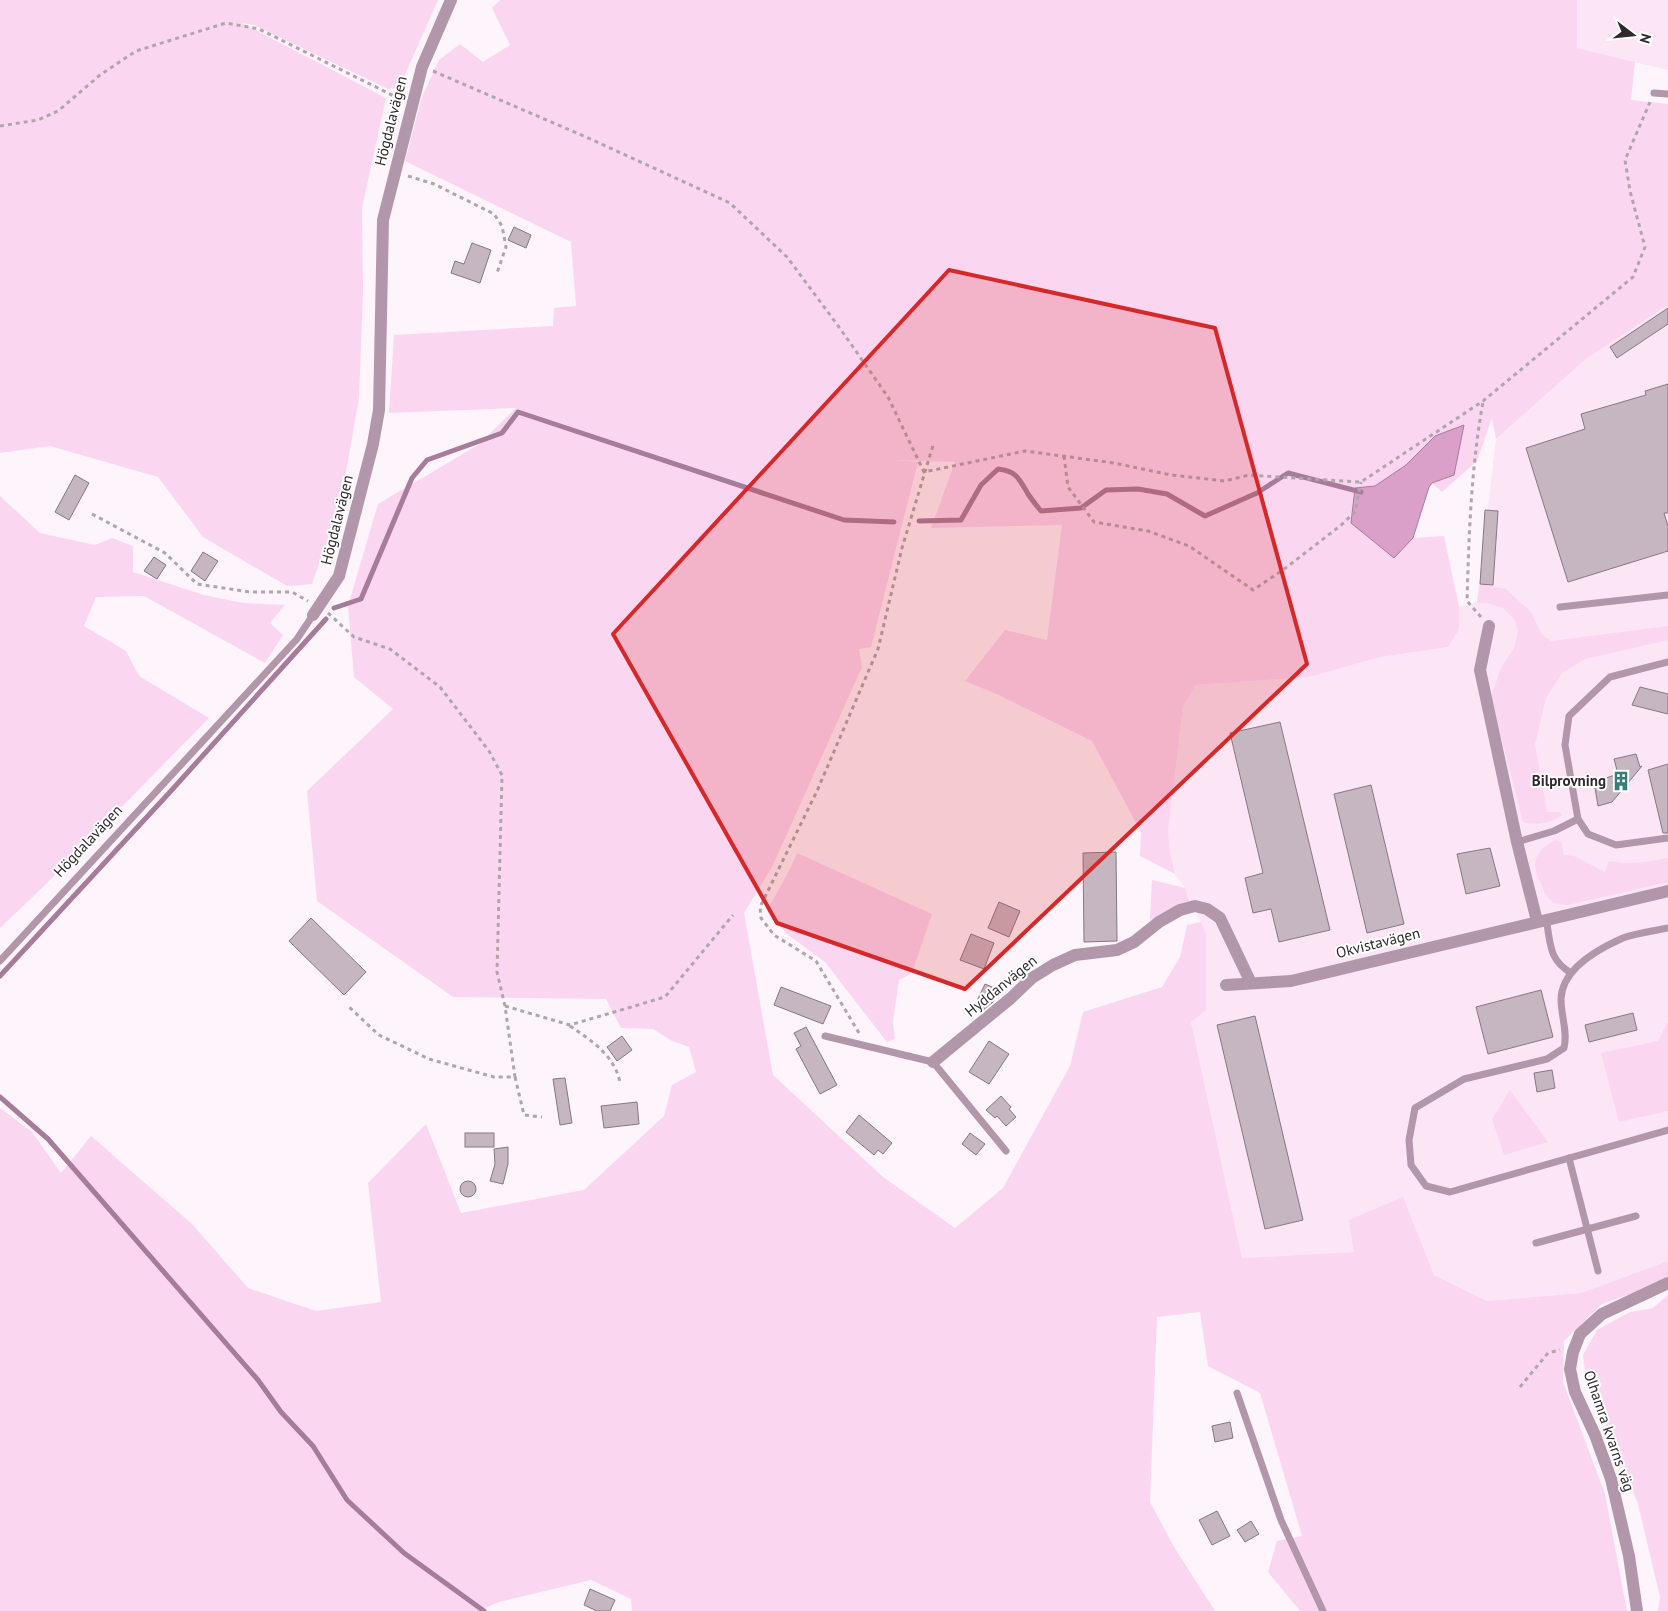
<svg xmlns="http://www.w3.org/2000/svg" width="1668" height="1611" viewBox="0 0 1668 1611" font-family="'PT Sans',sans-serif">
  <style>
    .built { fill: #fce5f5 }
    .green { fill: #fbd6f0 }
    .water { fill: #dba0ca; stroke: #a77c9b }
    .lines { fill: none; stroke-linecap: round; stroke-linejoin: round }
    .stream { stroke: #a77c9b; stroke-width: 5 }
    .building { fill: #c6b6c1; stroke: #867882 }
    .path { stroke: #afa6ac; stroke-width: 3; stroke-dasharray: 4 4; stroke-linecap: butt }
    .lane { stroke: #b297aa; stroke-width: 7 }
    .street { stroke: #b297aa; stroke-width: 12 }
    .marked { fill: #d62828; fill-opacity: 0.2; stroke: #d62828; stroke-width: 4; stroke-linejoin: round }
    .labels { text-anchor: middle; stroke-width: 4; stroke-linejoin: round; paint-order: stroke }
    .street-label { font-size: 15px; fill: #2f292d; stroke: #fff }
    .poi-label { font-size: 15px; font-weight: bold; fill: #2f292d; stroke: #fff; text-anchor: end }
  </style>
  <rect width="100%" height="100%" fill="#fef4fb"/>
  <g class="built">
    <path d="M1577,0h91v70l-92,-22z"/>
    <path d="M1668,305v956l-87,32 -94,8 -53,-26 -80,-23 -112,6 -51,-236 15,-88 -21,-46 -10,-14 -5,-22 -2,-21 15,-125 13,-21 113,-8 72,-20 67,-10 11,-17v-23l18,-5 19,-163 90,-80z"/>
  </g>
  <g class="green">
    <path d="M0,0h438l-39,88 -11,1 -134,-64 -12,-2 144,75 -24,110 1,83 -4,107 -19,108 -28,78 -25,2 -84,-49 -45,-60 -108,-31 -50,7z"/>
    <path d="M500,0h1077v48l58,14 -4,38 37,4v201l-82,54 -90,80 -4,-21 -15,43 -35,31 -10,-9 22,-8 -19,-39 -29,29 -31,21 19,71 19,-19 31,-2 15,71v23l-11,17 -67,10 -72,20 -113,8 -13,21 -15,125 2,21 5,22 -35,-18 1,-24 -49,-91 -93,-46 -34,-14 40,-51 42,10 15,-115 -131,3 24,-66 -62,-2 25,2 -47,185 -12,2 3,18 -90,200 -28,46 29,162 110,102 72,51 48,-40 67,-122 13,-54 79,-25 18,-30 7,-32 14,-3 5,12v76l-15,12 51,236 112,-6 -5,-32 54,-23 31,78 53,26 94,-8 87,-32v17l-10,6 -56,20 -38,37 -1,41 42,112 22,117h-327l-32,-39 9,-31 25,-5 -42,-143 -52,-27 -8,-54 -43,5 -7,185 24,45 41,64h-583l-1,-12 -40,-19 -92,22 -21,9h-478v-503l32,24 29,41 30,-37 101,88 56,64 68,23 65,-9 -13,-119 58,-59 35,89 123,-23 80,-74 8,-31 24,-13 -7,-25 -17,-6 -19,-12 -32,-1 -15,-29 -153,-2 -136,-96 -10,-110 86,-82 -39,-32 -6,-71 30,-102 100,-59 38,-37 -127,5 5,-78 159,-9 1,-18 22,-2 -5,-64 -166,-81 17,-64 17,-37 21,-16 23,18 27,-17 -18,-37z"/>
    <path d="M0,496l40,37 55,12 17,-7 21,8v26l71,23 39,8 42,2 -15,18 13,12 -18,28 -121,-67 -48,1 -12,29 42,25 13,25 70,42 -166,169 -43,41z"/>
    <path d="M1480,584l26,5 25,23 11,23 9,6 117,-15v14l-83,19 -23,14 -16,25 -11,46 12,68h13l1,4c-11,7 -25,10 -38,6l-32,-125 10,-29 14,-22 3,-16 -4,-11 -11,-11 -15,-5h-11z"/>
    <path d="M1555,840l6,2 3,13 10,1 31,16 4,-11c22,4 38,1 59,-3v24l-100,23c-4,0 -11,-1 -15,-3 -6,-4 -9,-10 -11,-16 -11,-22 -10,-32 13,-46z"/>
    <path d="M797,853l135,61 -20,59 -13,7 -6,41 2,18 -8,3 -62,-80 -38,-28 -20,-23 24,-44z"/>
    <path d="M1152,880l33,8 5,15 -40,17z"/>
    <path d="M1668,1022v89l-49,11 -18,-69 57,-12z"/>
    <path d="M1510,1090l38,52 -44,13 -12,-36z"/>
    <path d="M1668,1295v316h-10l2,-14 -22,-93 -28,-72 -23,-43 -4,-34 14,-25 33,-18 23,-4z"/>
  </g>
  <path class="water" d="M1464,425l-10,50 -22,8 -3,4 -16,51 -19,20 -43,-35 4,-35 20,-2 31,-21 29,-29z"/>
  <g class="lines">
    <g class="stream">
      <path d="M919,521l42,-1 20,-35 17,-16c19,2 21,10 30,25 4,6 9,12 13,17l40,-3 25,-18 32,-1 29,5 38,22 52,-23 31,-20 73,19"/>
      <path d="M334,608l27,-9 51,-121 15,-18 75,-27 16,-21 326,108 50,2"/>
      <path d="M0,976l170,-184 156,-173"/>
      <path d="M0,1097l48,42 210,241 23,32 32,34 34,54 57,53 80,58"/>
    </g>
  </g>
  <g class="building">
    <path d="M514,227l17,8 -5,13 -18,-8z"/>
    <path d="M472,243l19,7 -11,33 -29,-10 4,-12 9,3z"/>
    <path d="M1668,308v16l-51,34 -7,-11z"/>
    <path d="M1668,384v129h-4l4,13v25l-100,31 -42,-134 59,-19 -4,-15 65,-19 -1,-4z"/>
    <path d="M75,475l14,8 -20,37 -14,-8z"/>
    <path d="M1485,510l13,1 -5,74 -13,-1z"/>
    <path d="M203,552l15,9 -13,20 -14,-10z"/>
    <path d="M154,557l12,8 -9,14 -13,-8z"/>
    <path d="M1640,687l28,7v20l-36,-9z"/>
    <path d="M1280,722l50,208 -51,12 -8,-33 -18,4 -8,-35 18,-5 -33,-140z"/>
    <path d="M1636,754l4,13 2,-1 -30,36 -14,4 -4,-24 24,-8 -4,-15z"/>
    <path d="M1668,764v69h-5l-15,-63z"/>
    <path d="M1371,785l33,139 -37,9 -33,-139z"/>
    <path d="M1490,848l10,38 -34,8 -9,-40z"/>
    <path d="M1116,852l1,89 -33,1 -1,-89z"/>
    <path d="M999,902l21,9 -11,26 -21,-9z"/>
    <path d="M311,918l55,54 -22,23 -55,-54z"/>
    <path d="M971,934l23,9 -10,26 -24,-9z"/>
    <path d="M985,984l14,6 -6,12 -11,9 -8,-4z"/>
    <path d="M781,987l50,19 -8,18 -49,-19z"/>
    <path d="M1541,990l12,47 -65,17 -12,-47z"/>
    <path d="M1633,1013l4,17 -48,12 -4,-17z"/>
    <path d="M1255,1016l48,204 -38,9 -48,-204z"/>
    <path d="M806,1027l31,58 -17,9 -24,-45 5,-3 -7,-13z"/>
    <path d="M622,1036l10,14 -15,11 -10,-14z"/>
    <path d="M989,1041l20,13 -20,30 -20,-12z"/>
    <path d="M1552,1070l3,18 -18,4 -3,-19z"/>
    <path d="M565,1078l7,45 -12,2 -7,-46z"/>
    <path d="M1001,1096l10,11 -2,2 7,8 -10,9 -9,-10 -2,2 -9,-8z"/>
    <path d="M637,1102l2,22 -35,4 -3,-22z"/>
    <path d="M859,1115l33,28 -9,11 -5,-4 -4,5 -28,-23z"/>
    <rect x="465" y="1133" width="29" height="14"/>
    <path d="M970,1133l15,11 -9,11 -14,-11z"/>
    <path d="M508,1147v17l-5,20 -13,-3 5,-17 -1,-15z"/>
    <circle cx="468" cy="1189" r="8"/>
    <path d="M1230,1422l3,16 -18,4 -3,-16z"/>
    <path d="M1217,1511l13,25 -18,9 -13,-25z"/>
    <path d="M1251,1521l8,13 -14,8 -8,-12z"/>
    <path d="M590,1589l25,11 -5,11h-13l-13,-6z"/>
  </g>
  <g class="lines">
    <g class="path">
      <path d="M433,71l153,66 144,66 57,54 52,70 49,70 36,75 101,-21 89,12 57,12 54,6 24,-6 112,7 122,-81 150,-124 12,-30 -15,-56 -5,-31 25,-58"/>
      <path d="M0,126l38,-6 20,-9 42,-36 36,-24 90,-28 33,6 141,70"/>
      <path d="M408,176l26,8 60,30 8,12 4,21 -9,26"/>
      <path d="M1064,456l4,31 26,35 54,9 41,15 64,44 30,-20 57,-44 15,-14 6,-30"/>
      <path d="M92,514l73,39 32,31 53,8h42l16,9"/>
      <path d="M328,613l26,24 36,12 50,38 49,64 13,24 -5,197 8,34 10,71h-21l-65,-18 -50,-24 -30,-28"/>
      <path d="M1481,617l-14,-16c2,-67 4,-133 16,-199"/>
      <path d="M505,1006l65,19 95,-28 68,-82"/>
      <path d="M570,1026c22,15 44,29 50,56"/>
      <path d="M859,1033l-43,-72 -42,-26 -13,-17 -1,-11 57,-116 61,-142 24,-101 32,-106"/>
      <path d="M515,1077l9,38 18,2"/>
      <path d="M1520,1387l28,-34 12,-3"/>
    </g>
    <g class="lane">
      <path d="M1654,93l14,1"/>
      <path d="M1560,607l108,-12"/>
      <path d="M1668,662l-58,15 -41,39 -4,29 13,74 10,15 28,11 52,-7"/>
      <path d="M1517,842l37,-11 24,-12"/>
      <path d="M1546,919c5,25 2,40 25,54"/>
      <path d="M1668,928c-14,3 -31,5 -45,10 -25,11 -61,31 -62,61 0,17 7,33 3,49l-17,11 -83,20 -49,29 -6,32 2,25 15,21 24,6 218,-62"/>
      <path d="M0,961l297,-322 16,-24"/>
      <path d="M825,1036l108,26 73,89"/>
      <path d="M1569,1158l29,113"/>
      <path d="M1536,1243l100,-27"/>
      <path d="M1237,1393l44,127 42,91"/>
    </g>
    <g class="street">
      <path d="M313,615l26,-39 34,-132 6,-34 4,-190 39,-153 29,-67"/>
      <path d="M1489,626l-9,44 37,172 20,79"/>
      <path d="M1226,985l65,-4 377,-90"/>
      <path d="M933,1062l78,-64 21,-20 21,-13 22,-10 42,-5 17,-8 25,-20 21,-12 15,-4 12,3 13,9 31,65"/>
      <path d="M1637,1611l-8,-55 -18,-77 -16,-44 -20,-43 -5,-23 3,-17 7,-18 22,-20 66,-31"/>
    </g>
  </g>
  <path class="marked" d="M949,270l266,58 92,336 -342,325 -188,-66 -164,-289z"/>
  <defs>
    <symbol id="building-bare" viewBox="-9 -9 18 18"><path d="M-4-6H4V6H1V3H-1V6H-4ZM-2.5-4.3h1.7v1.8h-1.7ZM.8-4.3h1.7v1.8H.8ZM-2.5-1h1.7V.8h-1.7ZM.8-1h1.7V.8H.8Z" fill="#367e77" stroke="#fff" stroke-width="2.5" paint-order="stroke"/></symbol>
  </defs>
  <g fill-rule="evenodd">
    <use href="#building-bare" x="1607" y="767" width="28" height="28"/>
  </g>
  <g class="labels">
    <g class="street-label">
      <text transform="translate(391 121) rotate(-76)" y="5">Högdalavägen</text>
      <text transform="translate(337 520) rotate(-76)" y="5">Högdalavägen</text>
      <text transform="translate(88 841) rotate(-47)" y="5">Högdalavägen</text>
      <text transform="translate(1378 943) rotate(-14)" y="5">Okvistavägen</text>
      <text transform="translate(1001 986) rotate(-39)" y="5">Hyddanvägen</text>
      <text transform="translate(1609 1431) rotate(71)" y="5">Olhamra kvarns väg</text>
    </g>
    <g class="poi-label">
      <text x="1606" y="786">Bilprovning</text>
    </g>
  </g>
  <g transform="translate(1633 35) rotate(106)" stroke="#ffffff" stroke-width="4" paint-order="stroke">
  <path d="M0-4L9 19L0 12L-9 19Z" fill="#2f292d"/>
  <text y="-8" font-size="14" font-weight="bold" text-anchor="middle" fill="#2f292d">N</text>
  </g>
</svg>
